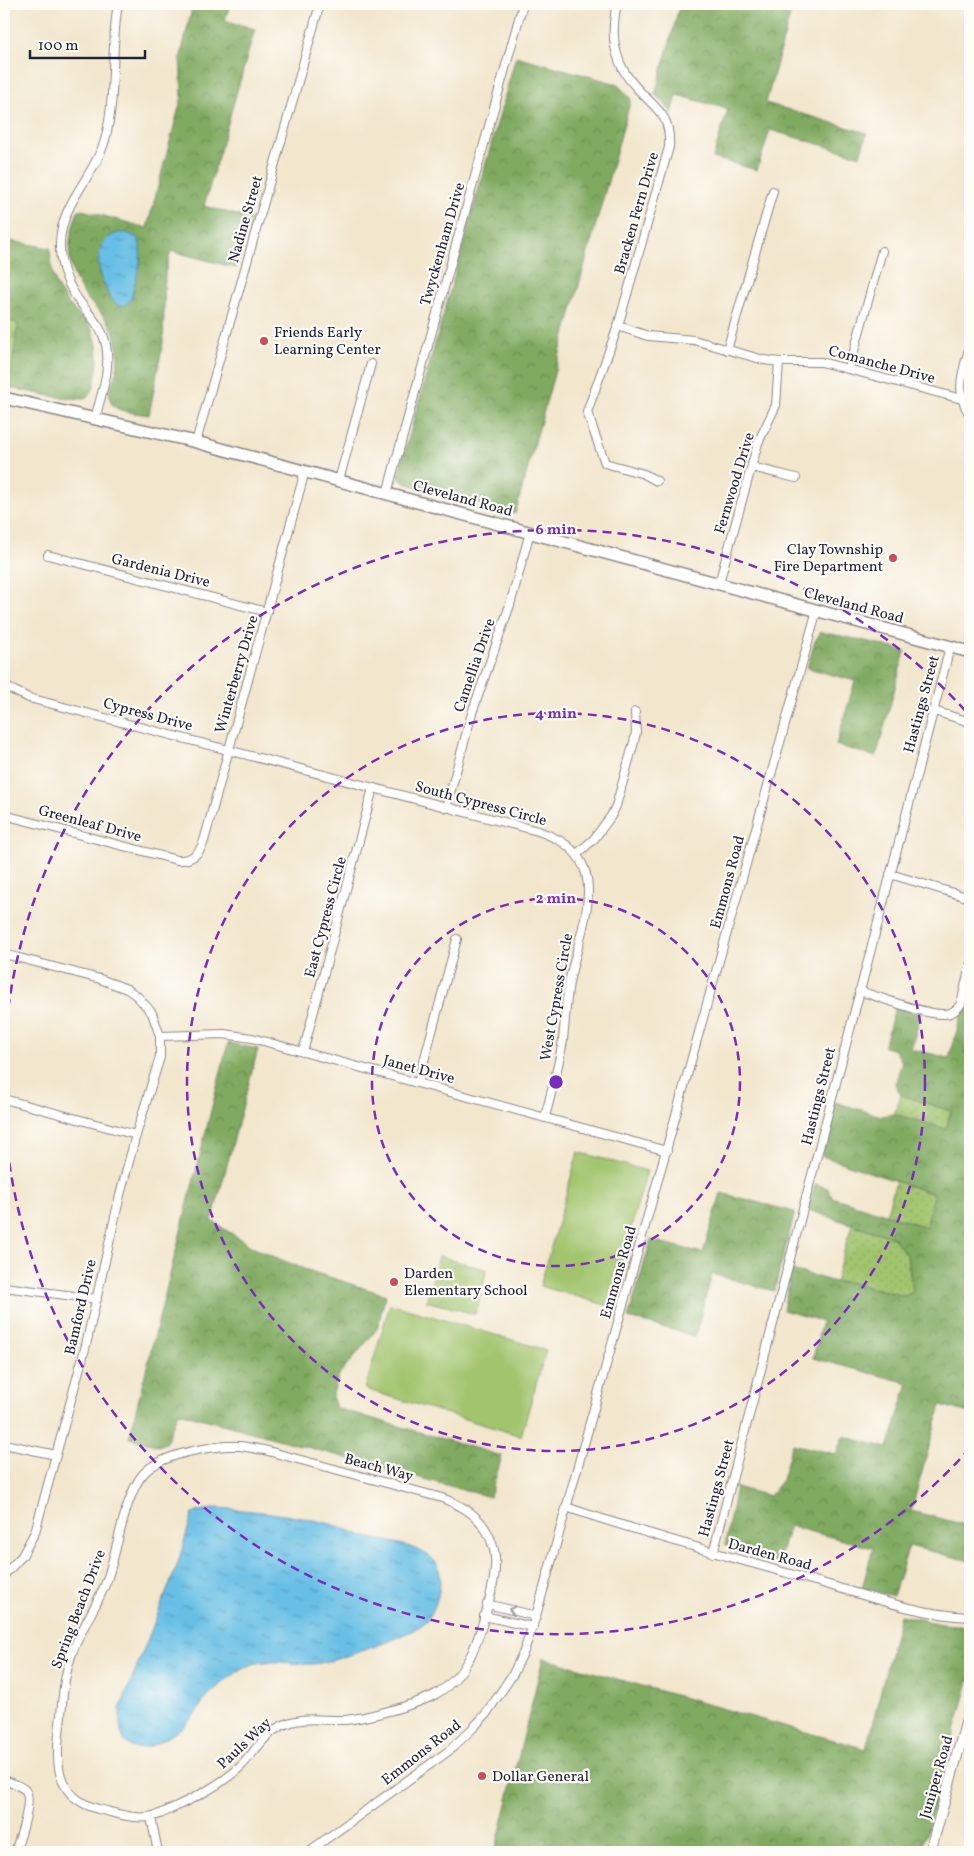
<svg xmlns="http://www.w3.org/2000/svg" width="974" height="1856" viewBox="0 0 974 1856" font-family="Vollkorn,serif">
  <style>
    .grass { fill: url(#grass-dots); stroke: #627354 }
    .forest { fill: url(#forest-crowns); stroke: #51664e; fill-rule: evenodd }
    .cemetery { fill: url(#cemetery-stones); stroke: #627354 }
    .park { fill: url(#park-crowns); stroke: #627354 }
    .pitch { fill: #a1c46d; stroke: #627354 }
    .water { fill: url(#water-ripples); stroke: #457090 }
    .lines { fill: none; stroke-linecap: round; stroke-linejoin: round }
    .minor-casing { stroke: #8a8484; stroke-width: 10 }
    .tertiary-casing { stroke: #8a8484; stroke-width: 12 }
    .secondary-casing { stroke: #8a8484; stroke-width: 14 }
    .minor { stroke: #fff; stroke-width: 8 }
    .tertiary { stroke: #fff; stroke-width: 10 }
    .secondary { stroke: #fff; stroke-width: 11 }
    .oneway { stroke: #9c9ca7 }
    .ring { fill: none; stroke: #7b2cbf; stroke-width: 2.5; stroke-dasharray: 9 6 }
    .poi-dot { fill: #d1495b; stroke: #fdfcf7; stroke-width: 2 }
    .labels { text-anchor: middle; stroke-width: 4.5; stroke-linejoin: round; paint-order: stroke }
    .street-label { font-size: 15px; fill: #22223b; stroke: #fdfcf7 }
    .poi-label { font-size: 15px; fill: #22223b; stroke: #fdfcf7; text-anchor: start }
    .centre { fill: #7b2cbf; stroke: #fdfcf7; stroke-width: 2.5 }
    .ring-label { font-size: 15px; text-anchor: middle; font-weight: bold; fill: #7b2cbf; stroke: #fdfcf7; stroke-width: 4.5; stroke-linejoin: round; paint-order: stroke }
  </style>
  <defs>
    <pattern id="grass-dots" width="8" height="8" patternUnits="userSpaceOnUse" patternTransform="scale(1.25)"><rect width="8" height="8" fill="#a1c46d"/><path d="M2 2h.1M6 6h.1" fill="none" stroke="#8aa85f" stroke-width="1.8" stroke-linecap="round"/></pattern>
    <pattern id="forest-crowns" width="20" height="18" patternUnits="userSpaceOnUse" patternTransform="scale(1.25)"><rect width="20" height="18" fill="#80aa60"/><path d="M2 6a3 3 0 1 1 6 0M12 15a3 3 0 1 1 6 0" fill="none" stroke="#688a50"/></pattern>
    <pattern id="cemetery-stones" width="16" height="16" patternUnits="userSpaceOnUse" patternTransform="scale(1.25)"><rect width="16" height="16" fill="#a1c46d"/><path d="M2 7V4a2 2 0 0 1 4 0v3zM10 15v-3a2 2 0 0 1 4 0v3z" fill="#8aa85f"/></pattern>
    <pattern id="park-crowns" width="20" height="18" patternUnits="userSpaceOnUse" patternTransform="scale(1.25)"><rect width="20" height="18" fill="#a1c46d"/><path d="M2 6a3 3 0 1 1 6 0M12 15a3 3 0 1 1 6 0" fill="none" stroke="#8aa85f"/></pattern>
    <pattern id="water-ripples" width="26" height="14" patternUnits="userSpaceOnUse" patternTransform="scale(1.25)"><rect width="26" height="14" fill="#68bfe5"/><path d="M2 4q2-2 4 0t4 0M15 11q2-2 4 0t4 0" fill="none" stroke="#559bbb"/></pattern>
  </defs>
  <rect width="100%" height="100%" fill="#fdfcf7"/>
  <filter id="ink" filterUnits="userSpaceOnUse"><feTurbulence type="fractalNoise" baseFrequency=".02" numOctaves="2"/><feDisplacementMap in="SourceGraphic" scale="10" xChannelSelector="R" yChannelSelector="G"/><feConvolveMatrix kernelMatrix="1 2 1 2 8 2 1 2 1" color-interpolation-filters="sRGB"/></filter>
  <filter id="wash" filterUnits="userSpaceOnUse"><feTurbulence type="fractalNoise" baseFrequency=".0096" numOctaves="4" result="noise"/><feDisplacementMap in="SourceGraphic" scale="20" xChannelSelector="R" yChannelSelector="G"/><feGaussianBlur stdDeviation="1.12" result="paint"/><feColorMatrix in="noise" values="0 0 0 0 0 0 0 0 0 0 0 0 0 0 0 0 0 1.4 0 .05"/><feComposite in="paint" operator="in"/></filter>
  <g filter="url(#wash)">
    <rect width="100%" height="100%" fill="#f2e6cc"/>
    <g class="grass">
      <path d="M901,1095l50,16 -5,18 -52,-15z"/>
      <path d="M896,1181l39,14 -9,33 -40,-13z"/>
      <path d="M852,1224l42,14 13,18 6,35 -8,5 -57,-14h-13z"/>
    </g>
    <g class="forest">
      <path d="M193,4h37l-5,16 30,9 -51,177 48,13 -16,49 -65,-17 -6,22 -2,70 -14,72c-11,-2 -34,-2 -38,-13 -5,-10 4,-23 6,-33 2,-11 0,-27 -4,-38 -6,-15 -19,-23 -28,-35 -20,-28 -19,-57 -6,-87l68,19 35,-132 -2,-37zM141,257l-10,42 -13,6 -10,-12 -9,-20z"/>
      <path d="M680,4h113l-27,99 101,30 -7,23 -90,-26 -13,40 -44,-12 15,-49 -51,-14 -5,19 -8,-11 -9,-8z"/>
      <path d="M516,56l101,28 14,15 -116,415 -111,-31 -6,-7z"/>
      <path d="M4,240l46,8c2,30 4,39 24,62 6,6 15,13 18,20 7,14 7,30 4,45 -1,7 -2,17 -8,21 -11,8 -64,-6 -79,-8l9,-64 -14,-5z"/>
      <path d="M821,632l45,9 39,10 -29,106 -40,-12 19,-64 -48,-13 8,-27z"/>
      <path d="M968,991l2,1v222l-5,18 5,2v174l-1,5 -28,-8 -30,106 59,15v35l-61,-15 -16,50 -31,-8 11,-40 -84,-22 -11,38 -47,-15 -6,-5 11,-57 33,9 13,-16 10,-36 44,10 7,-18 45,12 20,-65 -95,-25 9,-37 -39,-11 9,-40 43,12h13l57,14 8,-5 -6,-35 -13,-18 -86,-28 7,-26 13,4 4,9 94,30 8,-33 -112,-38 13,-54 46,14 13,-2 52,15 5,-18 -50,-16 -6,-11 7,-22 -7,-12 -11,-3 11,-40 26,7 -10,35 38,9z"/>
      <path d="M228,1043l30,6 -46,172 42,27 50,21 82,26 -9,34 -38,46 -7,21 4,12 166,48 -12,41 -312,-85 -12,31 -8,3 -29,-8z"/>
      <path d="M721,1193l74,19 -21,79 -62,-17 -17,62 -67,-18 23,-78 52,13z"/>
      <path d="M900,1615l42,9 28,2v52l-49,174h-426l48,-194 323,91z"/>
    </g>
    <path class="cemetery" d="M4,319l14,5 -9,64 -5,-2z"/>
    <path class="park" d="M439,1256l48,14 -12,44 -49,-13z"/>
    <g class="pitch">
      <path d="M578,1152l69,19 -38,135 -69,-20z"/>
      <path d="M390,1304l156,46 -25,86 -156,-47z"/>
    </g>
    <g class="water">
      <path d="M118,233h9l11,5c7,19 -3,42 -7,61 -3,4 -7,9 -13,6 -6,-4 -11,-13 -13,-19 -9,-19 -11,-46 13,-53z"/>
      <path d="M219,1508c38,3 75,7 112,16 11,3 21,8 32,12 19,5 72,10 76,34 3,17 -2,40 -15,53 -12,12 -94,41 -112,41 -21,1 -44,-7 -64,2 -15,8 -30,19 -42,32 -5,6 -8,13 -13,19 -9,11 -43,35 -58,31 -17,-5 -15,-26 -15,-39l58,-146 14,-48 6,-4z"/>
    </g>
  </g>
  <g filter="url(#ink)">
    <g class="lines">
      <defs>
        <g id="minor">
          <path d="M617,4c-7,30 -4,58 18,82 20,23 36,27 34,61l-51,179 -31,86 18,51 39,11 13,7"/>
          <path d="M618,326l30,10 46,4 70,20 15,2h42l141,37"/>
          <path d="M970,346c-7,26 -16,45 0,69"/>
          <path d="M727,350l46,-159"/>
          <path d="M849,369l33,-118"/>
          <path d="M95,419c6,-24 16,-49 11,-74 -3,-16 -13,-26 -23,-39 -14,-17 -24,-40 -23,-63 1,-40 34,-66 45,-103 12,-45 5,-91 13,-136"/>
          <path d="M196,442l124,-438"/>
          <path d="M752,467l44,11"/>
          <path d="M339,480l32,-116"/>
          <path d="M387,493l136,-489"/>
          <path d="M48,555l219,57"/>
          <path d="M719,583l39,-140 18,-38 3,-43"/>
          <path d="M4,686l25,12 509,133c20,7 38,16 46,37 13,31 -9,82 -15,115 -3,19 -4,38 -6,57 -4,26 -12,52 -18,78"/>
          <path d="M934,711l36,11"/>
          <path d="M446,808l26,-95 38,-108 20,-73"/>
          <path d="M4,815l173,45c15,1 22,-6 27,-19l101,-370"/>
          <path d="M577,854l17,-15 17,-23 5,-10 18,-64 2,-10 -1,-20"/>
          <path d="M890,874l80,24"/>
          <path d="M4,954l96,25 27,10 10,7 15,17 8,23v21l-24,78 -16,60 -34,150 -51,187 -13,24 -18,19"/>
          <path d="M859,991c21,6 66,24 85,23 8,0 13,-4 17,-10l9,-38"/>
          <path d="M160,1036l64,-2 28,4 415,113"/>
          <path d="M303,1052l70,-264"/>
          <path d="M418,1083l39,-144"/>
          <path d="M4,1099l132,36"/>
          <path d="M4,1287l93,12"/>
          <path d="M4,1444l52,11"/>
          <path d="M226,1446h14l24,4 178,48c21,8 39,18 48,40 4,9 6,20 5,30 -1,21 -17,77 -28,94 -7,13 -19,25 -31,32 -20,11 -70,24 -91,26 -23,1 -42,-5 -64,6 -18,9 -28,29 -42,42 -23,21 -52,33 -79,46 -21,8 -41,0 -62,-5 -49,-14 -41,-55 -37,-94 2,-23 4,-45 13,-67 9,-23 24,-44 33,-68 10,-28 18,-87 37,-107 17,-18 58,-25 82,-27z"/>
          <path d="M566,1507c82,28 165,50 249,74 50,14 103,34 155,36"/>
          <path d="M713,1553l237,-906"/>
          <path d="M487,1604l49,12"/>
          <path d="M484,1616l49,11"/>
          <path d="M4,1780c6,3 16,5 21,10 9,9 -6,51 -10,62"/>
          <path d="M151,1817l7,35"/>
          <path d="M308,1852l142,-102 23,-22 13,-14 27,-40 11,-23 12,-35 281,-1006"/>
        </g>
        <path id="tertiary" d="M930,1852l40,-143"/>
        <path id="secondary" d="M4,398l192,44 774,210"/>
      </defs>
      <use href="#minor" class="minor-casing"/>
      <use href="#tertiary" class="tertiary-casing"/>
      <use href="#secondary" class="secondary-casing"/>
      <use href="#minor" class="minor"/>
      <use href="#tertiary" class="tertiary"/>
      <use href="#secondary" class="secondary"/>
    </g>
    <defs><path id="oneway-chevron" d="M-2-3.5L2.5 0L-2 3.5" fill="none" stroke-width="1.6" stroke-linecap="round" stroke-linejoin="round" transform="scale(1.25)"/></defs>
    <use class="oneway" href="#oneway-chevron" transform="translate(512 1610) rotate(-166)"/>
  </g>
  <g class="ring">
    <circle cx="556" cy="1082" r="184"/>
    <circle cx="556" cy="1082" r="369"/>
    <path d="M970 1448A553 553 0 0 1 4 1111M4 1053A553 553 0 0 1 970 716"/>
  </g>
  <g class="poi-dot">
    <circle cx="264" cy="341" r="5"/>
    <circle cx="893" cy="558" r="5"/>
    <circle cx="394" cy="1282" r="5"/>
    <circle cx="482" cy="1776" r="5"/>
  </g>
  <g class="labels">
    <g class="street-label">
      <text transform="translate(636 213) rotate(-74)" y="5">Bracken Fern Drive</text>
      <text transform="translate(245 219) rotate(-74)" y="5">Nadine Street</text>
      <text transform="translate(442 244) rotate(-74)" y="5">Twyckenham Drive</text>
      <text transform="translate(882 364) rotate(15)" y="5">Comanche Drive</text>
      <text transform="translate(734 483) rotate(-73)" y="5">Fernwood Drive</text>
      <text transform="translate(463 498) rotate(15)" y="5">Cleveland Road</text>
      <text transform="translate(161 570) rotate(14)" y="5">Gardenia Drive</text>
      <text transform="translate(854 605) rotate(15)" y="5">Cleveland Road</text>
      <text transform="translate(474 665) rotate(-71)" y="5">Camellia Drive</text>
      <text transform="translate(236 674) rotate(-74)" y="5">Winterberry Drive</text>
      <text transform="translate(921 704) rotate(-75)" y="5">Hastings Street</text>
      <text transform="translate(148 714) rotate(15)" y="5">Cypress Drive</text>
      <text transform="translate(481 803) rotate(15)" y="5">South Cypress Circle</text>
      <text transform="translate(90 823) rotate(15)" y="5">Greenleaf Drive</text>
      <text transform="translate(727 882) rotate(-75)" y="5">Emmons Road</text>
      <text transform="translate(325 917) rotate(-75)" y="5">East Cypress Circle</text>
      <text transform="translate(556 997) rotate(-80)" y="5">West Cypress Circle</text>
      <text transform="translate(419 1069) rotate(15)" y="5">Janet Drive</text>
      <text transform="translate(818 1096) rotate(-76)" y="5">Hastings Street</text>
      <text transform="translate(618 1272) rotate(-74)" y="5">Emmons Road</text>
      <text transform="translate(80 1307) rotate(-77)" y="5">Bamford Drive</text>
      <text transform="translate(379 1467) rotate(15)" y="5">Beach Way</text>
      <text transform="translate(716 1488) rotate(-75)" y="5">Hastings Street</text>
      <text transform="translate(770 1554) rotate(15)" y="5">Darden Road</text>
      <text transform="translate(78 1609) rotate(-69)" y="5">Spring Beach Drive</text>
      <text transform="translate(244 1743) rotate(-43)" y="5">Pauls Way</text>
      <text transform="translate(421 1752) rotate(-38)" y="5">Emmons Road</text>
      <text transform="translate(936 1777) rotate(-74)" y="5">Juniper Road</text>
    </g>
    <g class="poi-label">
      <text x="274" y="337">Friends Early<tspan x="274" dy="17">Learning Center</tspan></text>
      <text x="883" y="554" text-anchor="end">Clay Township<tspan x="883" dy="17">Fire Department</tspan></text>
      <text x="404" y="1278">Darden<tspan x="404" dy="17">Elementary School</tspan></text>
      <text x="492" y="1781">Dollar General</text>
    </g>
  </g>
  <circle cx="556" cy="1082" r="8" class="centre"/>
  <g class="ring-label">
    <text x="556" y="534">6 min</text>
    <text x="556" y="718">4 min</text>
    <text x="556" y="903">2 min</text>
  </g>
  <rect width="974" height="1856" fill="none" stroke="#fdfcf7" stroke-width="20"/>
  <path d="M30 50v8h115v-8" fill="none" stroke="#22223b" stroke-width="2.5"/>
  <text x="38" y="50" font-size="15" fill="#22223b" stroke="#fdfcf7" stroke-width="4" paint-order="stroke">100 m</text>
</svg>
